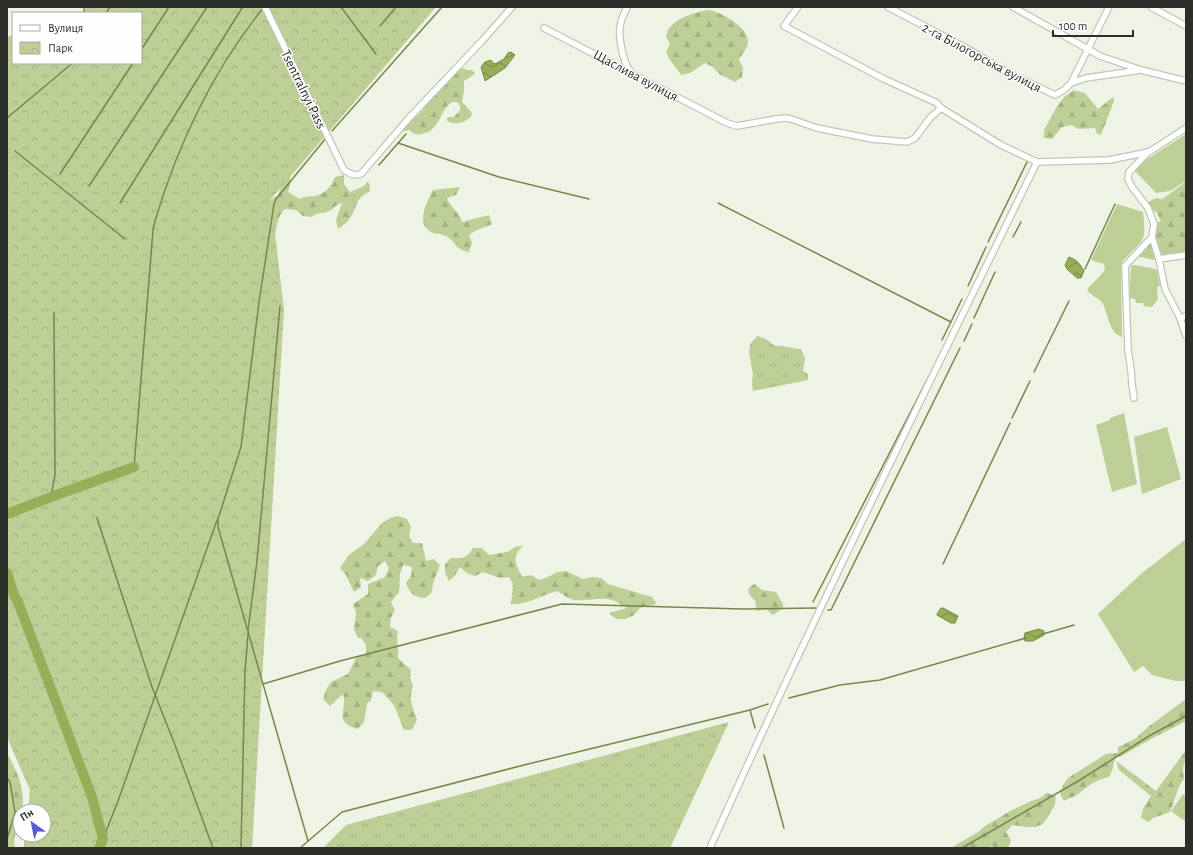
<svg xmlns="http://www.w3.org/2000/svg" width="1193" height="855" viewBox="0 0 1193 855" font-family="'Alegreya Sans',sans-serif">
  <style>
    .grass { fill: url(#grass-tufts) }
    .forest { fill: url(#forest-firs) }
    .park { fill: url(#park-crowns) }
    .garden { fill: #bece97 }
    .water { fill: url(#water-waves); stroke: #778749 }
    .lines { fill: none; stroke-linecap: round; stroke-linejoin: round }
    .stream { stroke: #778749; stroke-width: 1.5 }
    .river { stroke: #97ad57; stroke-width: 10 }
    .street-casing { stroke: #c1c6b8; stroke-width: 8 }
    .street { stroke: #fff; stroke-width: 5.5 }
    .labels { text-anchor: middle; stroke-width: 3; stroke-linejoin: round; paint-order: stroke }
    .street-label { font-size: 14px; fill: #2c2e29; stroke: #fefffc }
  </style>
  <defs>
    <pattern id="grass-tufts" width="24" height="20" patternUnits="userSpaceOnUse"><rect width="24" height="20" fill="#bece97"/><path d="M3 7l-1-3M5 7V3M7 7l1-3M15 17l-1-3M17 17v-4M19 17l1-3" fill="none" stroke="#a3b182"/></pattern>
    <pattern id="forest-firs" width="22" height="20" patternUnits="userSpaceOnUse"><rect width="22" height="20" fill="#bece97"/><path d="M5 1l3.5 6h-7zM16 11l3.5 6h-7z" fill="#a3b182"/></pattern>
    <pattern id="park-crowns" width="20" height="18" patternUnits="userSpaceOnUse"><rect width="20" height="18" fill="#bece97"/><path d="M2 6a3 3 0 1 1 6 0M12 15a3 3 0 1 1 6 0" fill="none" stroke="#a3b182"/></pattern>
    <pattern id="water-waves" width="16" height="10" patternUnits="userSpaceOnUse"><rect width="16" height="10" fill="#97ad57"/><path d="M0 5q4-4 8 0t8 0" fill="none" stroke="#7b8d48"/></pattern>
  </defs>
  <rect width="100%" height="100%" fill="#eff3e5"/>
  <g class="grass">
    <path d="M757,336l9,3 9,7c9,-1 17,3 26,3l4,9 -2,13 5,3v6l-55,11 -1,-7 1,-10 -4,-22 1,-8z"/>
    <path d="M729,722l-59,126h-347l23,-23z"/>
  </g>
  <g class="forest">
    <path d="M710,10c12,3 40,18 38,33 -1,6 -7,12 -9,17l4,8 -1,9 -7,5 -16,-8 -6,-7 -8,-4 -15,10 -9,2 -11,-15 -4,-8 4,-8 -4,-8c1,-3 2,-7 4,-9 9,-10 27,-16 40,-17z"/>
    <path d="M463,68l4,2h5l3,3 -3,3 -8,5v9l-2,12 10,11 -1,4c-7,6 -17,9 -25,3l3,-3h5l6,-7v-5l-3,-3h-5c-13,9 -9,21 -25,31l-1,-1c-6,4 -11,3 -17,-2l-7,2c5,-12 19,-16 24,-27l23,-27z"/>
    <path d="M1074,90l11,3 13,16 15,-12 1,4 -13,34 -4,-1 -2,-6 -17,1 -6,-4 -10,2 -10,12 -8,-1v-8l12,-22 9,-12z"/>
    <path d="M344,175v9l6,8 14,-6 4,-5 2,5v5c-17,9 -11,14 -20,27 -3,5 -8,8 -12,11l-2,-9 6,-17c-5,1 -7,4 -11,7 -6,4 -12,1 -20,7l-8,-1 -7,-6 -11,-1c-8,6 -8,20 -11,30l-3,-38 3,-4 4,-1 3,-9 9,-11v8l-2,8 12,7c5,-3 9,-2 15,-3 10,-2 17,-10 20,-19z"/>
    <path d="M1186,182v70l-29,3 -1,4 -3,1 -15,-4 1,-2c9,-10 17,-17 18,-31l4,-2 -4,-8 -10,-8c3,-6 9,-8 15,-6z"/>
    <path d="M460,187l-4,8 -9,3c4,11 12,13 15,24l27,-7 3,9c-8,4 -16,5 -23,11l3,8 -3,9c-16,-3 -12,-10 -23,-16 -4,-2 -10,-2 -15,-4 -16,-9 -4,-30 2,-42z"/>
    <path d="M398,516l9,3 4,8 -2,9 4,7h9l4,18 8,-2 6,6 -7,18 -1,9 -7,6c-11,-1 -15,-4 -19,-15l5,-7 1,-9 -9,-2 -3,9 -1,18 -8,10 4,8 -4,8 -1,9 8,4c-2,10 1,17 0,27l13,12 -1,7 3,9c-5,15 0,20 4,34l-5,10h-8l-10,-25 -12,-13 -9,-1 -2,9 -4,4 -3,18 -6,7c-26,-7 -10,-18 -15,-35l-13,12 -7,-7 3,-9 5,-8 17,-8 8,-16 10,-4v-9l-5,-7h-3l-4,-8 2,-17 -3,-9 15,-10v-10l17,-7 4,-9 -4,-7 -7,5 -2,9 -8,6 -8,-3 1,9 -7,5 -8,-17 -6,-7 9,-13 15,-11 18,-21 8,-5z"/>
    <path d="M524,545c-13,12 -9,18 -2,32l9,-2 8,5 9,-3 9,-5 9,-1 17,8 9,-2 9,1 7,6 44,13 5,7 -17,4 -6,7 -9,4h-9l-7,-6 18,-5c-23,-16 -30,-6 -53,-8 -5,-1 -12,-6 -17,-9 -16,4 -29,14 -46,13l2,-20 -4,-7 -9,1 -17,-6 -8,4 -8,-3 -7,-6 -5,8 -6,6 -4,-8v-9l6,-6c11,1 16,0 22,-10h9l7,7 18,-3 8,-5z"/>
    <path d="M755,584l7,6 14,2 7,12v4l-10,7 -7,-6 -9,2 -2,-10 -6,-7 -1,-4 3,-4z"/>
    <path d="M1186,699v22l-35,18 -31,18 -3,-1v-2c-4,8 -3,15 -8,23 -15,3 -19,8 -31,17 -4,3 -9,4 -14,7l-4,-7 3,-9 5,-7 38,-24 12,-1v-6l17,-8 13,-12z"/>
    <path d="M1186,750v11l-2,2 -1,7 1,9c-8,10 -9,22 -14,33l-17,6 -4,4 -8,-4 2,-9 8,-13 -32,-26 -3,-9 40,30z"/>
    <path d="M7,753c10,18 19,38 15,58h-2c0,12 -8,26 -5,37h-8z"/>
    <path d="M1047,793l9,3 -1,9 -12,19 -8,3h-9l-14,-2 -6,7 5,8 -3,8h-13l-3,-2 -5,2h-36l27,-16 7,-6 25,-15 21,-10 9,-3z"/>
  </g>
  <path class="park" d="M85,7h351l-165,192 13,111 -32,538h-228v-13h20v-24h-16l2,-21 -21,-48 -2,-9v-696l6,-2v28h128v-50h-64l8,-2z"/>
  <g class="garden">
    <path d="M1186,134v47l-16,10 -14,2 -21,-22 3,-6z"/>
    <path d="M1117,204l26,8c4,34 -1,27 -21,50l-1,10 1,65c-13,-4 -14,-23 -19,-33 -2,-5 -11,-7 -16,-14 5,-7 12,-12 18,-20l-1,-6 -13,-4z"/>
    <path d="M1134,265l17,3 6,2 3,16 -3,1 1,12 -6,8 -8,-1 -1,-3h-7l-1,-4 -6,-1 2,-32z"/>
    <path d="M1124,413l13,71 -25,8 -16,-67 14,-5v-2z"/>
    <path d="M1167,427l14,52 -39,15 -8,-57z"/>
    <path d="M1186,539v142h-10l-24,-6 -9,-9 -9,6 -36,-58 44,-41z"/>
    <path d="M1183,794l3,3v25l-15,-11z"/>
  </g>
  <g class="water">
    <path d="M511,52l4,3 -10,13 -20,13 -4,-14 4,-5 6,-2 1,2 3,2 9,-5 4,-6z"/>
    <path d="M1069,257c8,3 11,7 15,14l-3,7h-4l-10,-9 -2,-4z"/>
    <path d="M941,608h2l15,8 -3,7h-4l-14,-8v-1z"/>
    <path d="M1039,629l5,2v4l-11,6h-8l-1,-4 1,-4z"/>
  </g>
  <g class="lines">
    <g class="stream">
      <path d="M341,7l35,47"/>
      <path d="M84,13v-6"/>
      <path d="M106,13l4,-6"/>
      <path d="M380,26l16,-19"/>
      <path d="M141,50l28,-43"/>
      <path d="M7,118l62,-52 3,-3"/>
      <path d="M332,131l110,-124"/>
      <path d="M398,143l101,34 90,22"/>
      <path d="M15,151l110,88"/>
      <path d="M379,165l27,-31"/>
      <path d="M60,174l73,-111"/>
      <path d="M89,186l118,-179"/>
      <path d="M120,203l122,-195"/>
      <path d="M718,203l233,119"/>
      <path d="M1013,237l8,-15"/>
      <path d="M988,242l39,-80"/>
      <path d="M1085,269l30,-65"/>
      <path d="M968,286l18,-39"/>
      <path d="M974,318l21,-46"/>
      <path d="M942,340l20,-41"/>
      <path d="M964,341l8,-17"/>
      <path d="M1034,372l35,-71"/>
      <path d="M1012,418l18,-37"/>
      <path d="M134,467l19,-237 2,-9c23,-77 58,-151 109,-214"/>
      <path d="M51,497l4,-22 -1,-163"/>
      <path d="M97,518l55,169 23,58 38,103"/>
      <path d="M943,564l67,-141"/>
      <path d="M813,602l116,-226"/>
      <path d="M828,610h3l129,-262"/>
      <path d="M248,630l9,-69 23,-255"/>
      <path d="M1043,634l31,-9"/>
      <path d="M263,684l77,-23 222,-57 181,5 73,-1"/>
      <path d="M789,698l51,-13 40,-5 146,-42"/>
      <path d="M750,710l5,18"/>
      <path d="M764,755l20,73"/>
      <path d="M7,778l3,4 5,30 -8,27"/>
      <path d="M103,839l15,-38 99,-281"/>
      <path d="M308,841l-90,-314v-8l23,-72 18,-145 15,-98 2,-5 50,-61"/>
      <path d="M241,848l4,-177 3,-37"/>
      <path d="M300,848l42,-36 182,-47 226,-55 18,-6"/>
      <path d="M962,848l118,-68 69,-44 37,-20"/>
    </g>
    <g class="river">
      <path d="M7,514l52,-20 75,-27"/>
      <path d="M7,573l7,22 4,7 74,195 11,42 -4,9"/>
    </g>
    <defs>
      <g id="street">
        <path d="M265,7l79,163c6,4 10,6 17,4l48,-56 73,-77 30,-34"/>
        <path d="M627,7c-2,5 -5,10 -6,15 -4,12 2,40 9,49"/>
        <path d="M798,7l-14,19 100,53 53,24 4,5 60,37 36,17 72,-2 40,-8 37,-24"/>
        <path d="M888,7l78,41 39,23 50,24 9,-5 7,-7 38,-76"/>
        <path d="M1013,7l87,49 41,14"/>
        <path d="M1151,7l35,19"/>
        <path d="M544,28l183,95 10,3 39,-7 12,-1 29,10 55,11 35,3 8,-4 15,-20 11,-10"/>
        <path d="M1071,83l15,-5 55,-8 45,11"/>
        <path d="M1148,152l-19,20 -1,7 4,8 16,21 6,16 -2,13 7,22 6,30 15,29 6,-2"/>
        <path d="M1159,259l27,-4"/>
        <path d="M1180,318l6,18"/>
        <path d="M1134,398l-2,-14 -1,-14 -3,-20 -3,-84 27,-29"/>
        <path d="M710,848c103,-231 216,-458 327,-686"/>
      </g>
    </defs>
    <use href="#street" class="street-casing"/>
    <use href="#street" class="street"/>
  </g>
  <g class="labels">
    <g class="street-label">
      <text transform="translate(982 57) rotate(28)" y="5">2-га Білогорська вулиця</text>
      <text transform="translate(636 75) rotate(28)" y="5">Щаслива вулиця</text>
      <text transform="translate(304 89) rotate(64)" y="5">Tsentralnyi Pass</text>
    </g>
  </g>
  <rect width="1193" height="855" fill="none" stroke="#2c2e29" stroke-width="16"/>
  <rect x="12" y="12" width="130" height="52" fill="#fefffc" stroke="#aaaba8"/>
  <rect x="20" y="25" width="20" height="6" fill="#ffffff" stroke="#aaaba8"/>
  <text x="48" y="32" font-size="12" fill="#2c2e29">Вулиця</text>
  <rect x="20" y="42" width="20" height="12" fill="url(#park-crowns)" stroke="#aaaba8"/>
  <text x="48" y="52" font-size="12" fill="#2c2e29">Парк</text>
  <g transform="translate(32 823) rotate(327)"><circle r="19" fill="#fefffc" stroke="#aaaba8"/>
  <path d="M0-3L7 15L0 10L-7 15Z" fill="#5b5ad2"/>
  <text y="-6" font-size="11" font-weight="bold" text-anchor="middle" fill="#2c2e29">Пн</text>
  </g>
  <path d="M1053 30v6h80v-6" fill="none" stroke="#2c2e29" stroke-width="2"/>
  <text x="1059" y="30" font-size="12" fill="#2c2e29" stroke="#fefffc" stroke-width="3" paint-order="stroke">100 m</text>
</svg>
